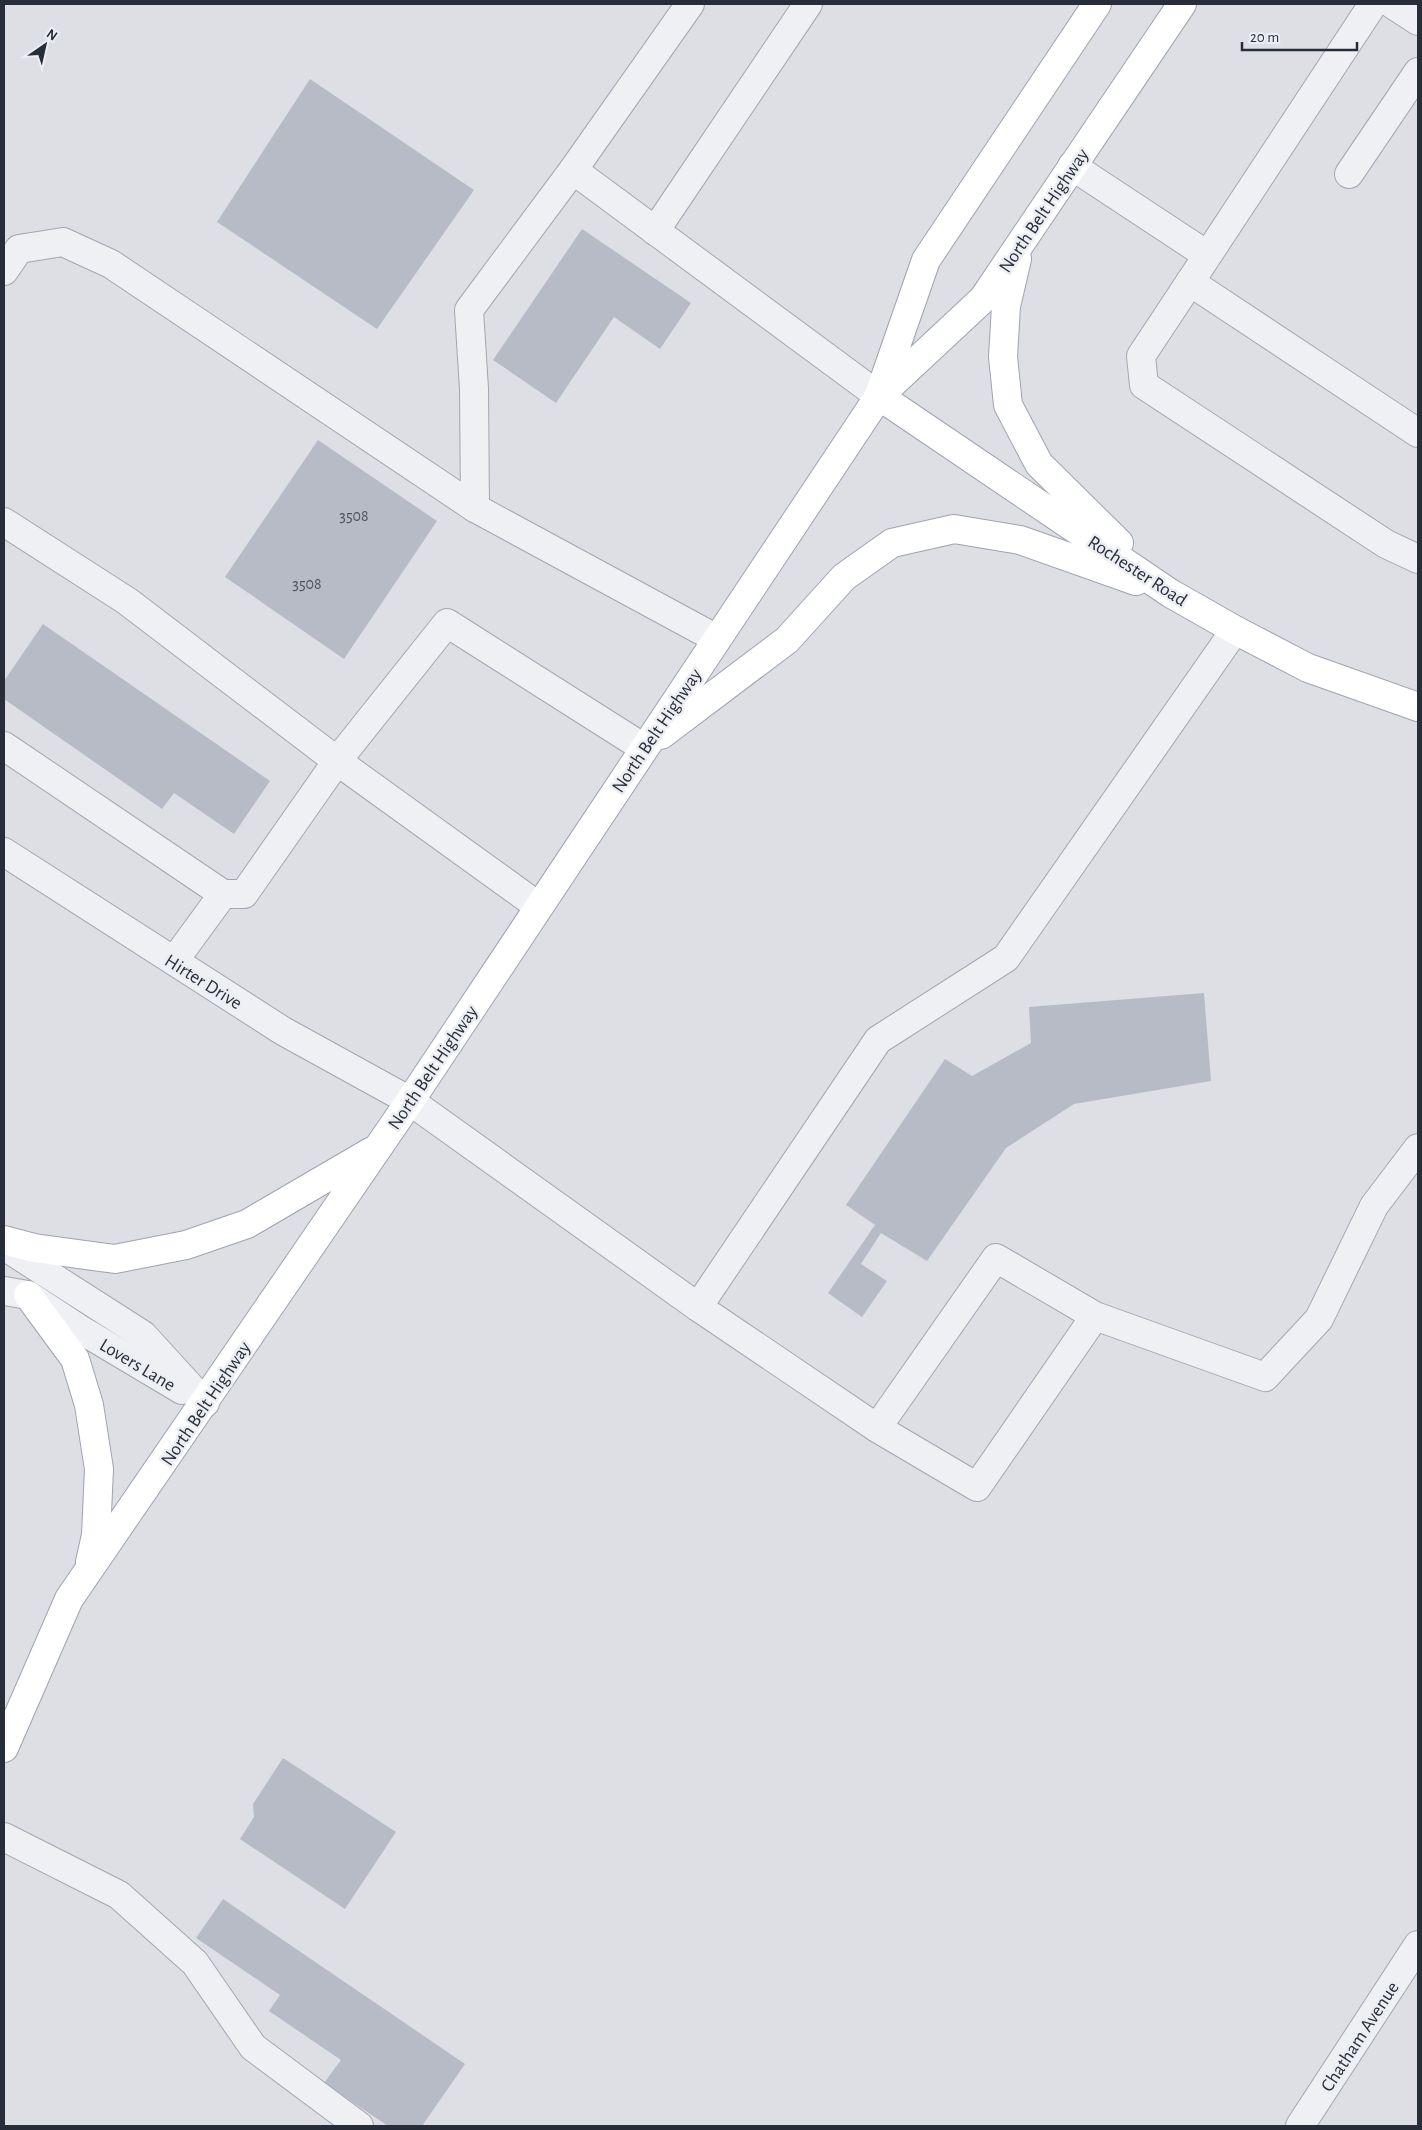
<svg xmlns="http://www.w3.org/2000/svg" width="1422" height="2130" viewBox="0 0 1422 2130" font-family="'Alegreya Sans',sans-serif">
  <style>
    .building { fill: #b7bbc5 }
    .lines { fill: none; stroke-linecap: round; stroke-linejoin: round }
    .minor-casing { stroke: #a3a6ae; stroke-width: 30 }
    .major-casing { stroke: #9da3b0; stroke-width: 30 }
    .minor { stroke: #eff0f4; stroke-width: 28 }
    .major { stroke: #fff; stroke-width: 28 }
    .labels { text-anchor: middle; stroke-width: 5; stroke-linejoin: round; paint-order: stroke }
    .number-label { font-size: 16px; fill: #4c505d }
    .street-label { font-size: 19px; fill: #282d3a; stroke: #eceef3 }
  </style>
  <rect width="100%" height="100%" fill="#dddfe5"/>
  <g class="building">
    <path d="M310,79l164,111 -97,139 -160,-107z"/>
    <path d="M582,229l109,74 -31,46 -46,-32 -58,86 -63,-43z"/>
    <path d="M318,440l119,81 -93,138 -119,-82z"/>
    <path d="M43,624l227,157 -36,53 -60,-41 -12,16 -158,-110v-18z"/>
    <path d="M1204,993l7,88 -137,23 -68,44 -79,113 -46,-28 -20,31 26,17 -25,36 -34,-24 47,-68 -29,-20 99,-146 27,17 59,-33 -2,-36z"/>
    <path d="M283,1758l113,74 -51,77 -105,-70 14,-22 -1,-13z"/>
    <path d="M223,1899l242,165 -43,62h-34l-64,-43 17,-23 -72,-49 11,-16 -84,-57z"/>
  </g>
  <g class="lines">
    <defs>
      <g id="minor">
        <path d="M690,4l-117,166 -104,140 5,79 1,119 242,131"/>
        <path d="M1392,4l26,17"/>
        <path d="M1072,166l135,89"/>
        <path d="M573,170l306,226"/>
        <path d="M1349,174l69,-102"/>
        <path d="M655,231l153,-227"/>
        <path d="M4,271l15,-22 44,-7 48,22 364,244"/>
        <path d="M1190,282l183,-278"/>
        <path d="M1418,433l-228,-151 -49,74 3,29 242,159 32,15"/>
        <path d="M4,522l123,79 210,160 -93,133h-21l-219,-148"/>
        <path d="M4,852l279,179 127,70 288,206 180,-267 128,-82 229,-328"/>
        <path d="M538,906l-201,-145 110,-138 197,125"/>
        <path d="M174,961l49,-67"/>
        <path d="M4,1246l139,89 62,68"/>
        <path d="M4,1291l24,4 50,33 104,62"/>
        <path d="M698,1307l179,121 100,59 118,-171 -99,-58 -119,170"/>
        <path d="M1095,1316l170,61 54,-58 55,-113 44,-58"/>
        <path d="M4,1837l115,58 76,68 58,84 106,79"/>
        <path d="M1300,2126l118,-181"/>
      </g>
      <g id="major">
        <path d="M1017,259l-11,47 -3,51 5,48 31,59 80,79"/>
        <path d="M880,392l46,-132 171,-256"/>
        <path d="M879,396l291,197 65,37 73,38 110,39"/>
        <path d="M661,735l126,-95 57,-63 48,-34 62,-14 66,11 116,41"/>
        <path d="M4,1240l30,8 81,11 71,-14 61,-21 125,-73"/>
        <path d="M28,1295l47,64 14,46 10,64 -3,66 -6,27"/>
        <path d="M4,1748l65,-149 341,-498 469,-705 104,-97 199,-295"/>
      </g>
    </defs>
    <use href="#minor" class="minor-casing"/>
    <use href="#major" class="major-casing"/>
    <use href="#minor" class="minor"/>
    <use href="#major" class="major"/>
  </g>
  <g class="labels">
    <g class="number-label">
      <text x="354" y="521">3508</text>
      <text x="307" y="589">3508</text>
    </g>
    <g class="street-label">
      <text transform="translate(1043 210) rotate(-56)" y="7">North Belt Highway</text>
      <text transform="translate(1138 570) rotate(33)" y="7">Rochester Road</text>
      <text transform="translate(656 730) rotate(-56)" y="7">North Belt Highway</text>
      <text transform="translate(204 981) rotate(32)" y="7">Hirter Drive</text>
      <text transform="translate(432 1067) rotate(-56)" y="7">North Belt Highway</text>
      <text transform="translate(138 1364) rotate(31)" y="7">Lovers Lane</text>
      <text transform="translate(205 1403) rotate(-56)" y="7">North Belt Highway</text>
      <text transform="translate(1359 2036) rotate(-57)" y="7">Chatham Avenue</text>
    </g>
  </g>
  <rect width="1422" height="2130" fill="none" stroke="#282d3a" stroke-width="10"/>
  <g transform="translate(45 45) rotate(34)" stroke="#eceef3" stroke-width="4" paint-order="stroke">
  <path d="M0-4L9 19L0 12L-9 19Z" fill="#282d3a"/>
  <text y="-8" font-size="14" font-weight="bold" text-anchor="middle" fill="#282d3a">N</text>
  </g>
  <path d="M1242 42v8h115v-8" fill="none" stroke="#282d3a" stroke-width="2.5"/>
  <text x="1250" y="42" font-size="15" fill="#282d3a" stroke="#eceef3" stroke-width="4" paint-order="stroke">20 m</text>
</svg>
